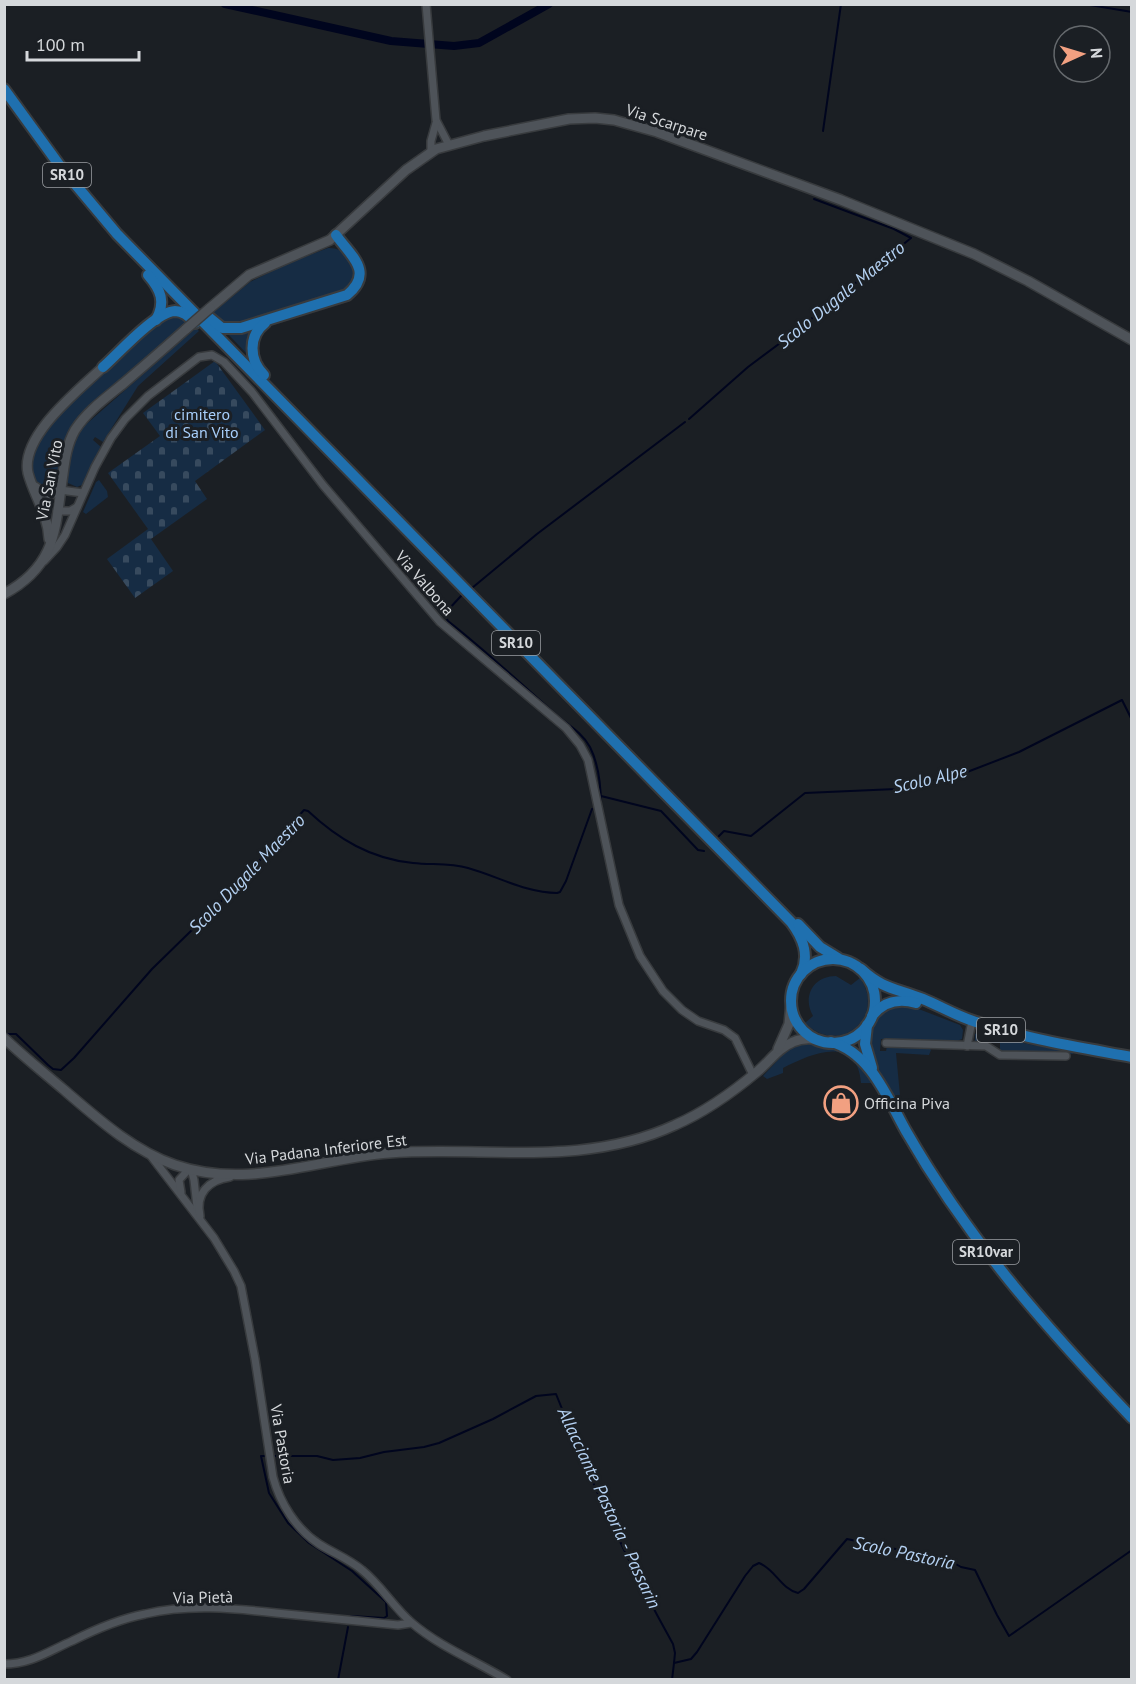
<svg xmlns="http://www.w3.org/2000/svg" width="1136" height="1684" viewBox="0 0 1136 1684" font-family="'PT Sans',sans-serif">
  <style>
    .green { fill: #162c44 }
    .cemetery { fill: url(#cemetery-stones) }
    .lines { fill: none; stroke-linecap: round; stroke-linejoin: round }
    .stream { stroke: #00051e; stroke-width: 2 }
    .canal { stroke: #00051e; stroke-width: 8 }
    .minor-casing { stroke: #383b3e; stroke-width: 10 }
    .tertiary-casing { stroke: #383b3e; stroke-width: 12 }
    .primary-casing { stroke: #383b3e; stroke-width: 14 }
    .minor { stroke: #4e5359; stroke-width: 7 }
    .tertiary { stroke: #4e5359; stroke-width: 9 }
    .primary { stroke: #1f70af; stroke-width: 10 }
    .tertiary-bridge-casing { stroke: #383b3e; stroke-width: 12; stroke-linecap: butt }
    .tertiary-bridge { stroke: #4e5359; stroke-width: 9 }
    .labels { text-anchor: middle; stroke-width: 6; stroke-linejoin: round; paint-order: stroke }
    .shield { fill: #1b1f24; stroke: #9da0a4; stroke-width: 1.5 }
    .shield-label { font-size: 15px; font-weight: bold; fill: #d5d8db }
    .street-label { font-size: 16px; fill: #d5d8db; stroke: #1b1f24 }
    .park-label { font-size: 16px; fill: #a7cefa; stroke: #1b1f24 }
    .poi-label { font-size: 16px; fill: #d5d8db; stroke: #1b1f24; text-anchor: start }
    .water-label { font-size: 18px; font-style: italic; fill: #b5d2f3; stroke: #1b1f24 }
  </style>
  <defs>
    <pattern id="cemetery-stones" width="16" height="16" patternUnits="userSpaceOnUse" patternTransform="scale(1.5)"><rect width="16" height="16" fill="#162c44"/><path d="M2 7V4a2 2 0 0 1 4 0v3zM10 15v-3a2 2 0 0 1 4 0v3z" fill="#374a5e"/></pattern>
  </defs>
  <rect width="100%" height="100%" fill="#1b1f24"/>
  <g class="green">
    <path d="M328,248c18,-1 33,18 24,35 -2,4 -7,7 -11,11l-91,29 -25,2 -15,-10 40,-33 39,-19z"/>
    <path d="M174,314l15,6 -106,94 -27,72 -6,3 -10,-3c-7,-8 -10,-19 -8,-30 6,-33 101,-111 129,-136z"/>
    <path d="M196,328l3,3 -61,55 -35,56 -8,-5 -2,3 8,7 -19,38 -5,2 -9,-4c-1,-18 4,-40 15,-56z"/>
    <path d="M253,329l-3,25 -2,1 -21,-22z"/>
    <path d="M99,480l8,11 1,6 -22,17 -3,-2 13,-30z"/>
    <path d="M836,976l15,9 9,-7c27,39 -21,79 -55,45l8,-7c-11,-19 0,-40 23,-40z"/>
    <path d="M890,1006h21l49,19 3,5 -1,9 -5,2 -76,-2 -1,12h6l1,-5 42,2 2,2 -2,5 -33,-2 4,42 -8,1c-18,-33 -39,-61 -2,-90z"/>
    <path d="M981,1032l51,13 41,7v2l-73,-2v-9l-25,-2v-7z"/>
    <path d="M809,1043c9,6 19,5 29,7 17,4 26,20 34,33h-11c-4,-49 -49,-30 -78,-15v5l-16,6 -4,-3 27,-29 6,-3z"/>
  </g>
  <path class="cemetery" d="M215,361l50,69 -70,51 12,18 -56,40 22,32 -38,27 -28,-39 41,-30 -40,-56 52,-37 -17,-23z"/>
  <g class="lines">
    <g class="stream">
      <path d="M1084,4l48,8"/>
      <path d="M823,131l18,-127"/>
      <path d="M689,419l59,-52 47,-35 116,-94 -17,-9 -80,-30"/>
      <path d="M472,588l65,-54 148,-112"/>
      <path d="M461,596l-14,15 -2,5 3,5c37,29 71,61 105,91 13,12 28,19 37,35 9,18 11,39 11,59"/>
      <path d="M601,796l60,15 37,39 6,1"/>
      <path d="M719,836l5,-5 27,5 54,-43 91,-4 66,-15 57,-22 103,-52 10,20"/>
      <path d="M7,1034h9l32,31 5,4 8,1 13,-12 78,-89 85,-83 67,-76 4,1c30,28 63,48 105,52 19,2 37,0 55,5 29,8 58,25 89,25l3,-1 6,-11 26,-72"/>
      <path d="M266,1456h-5l8,37 19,30 21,20 43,28 34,31 1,14 -3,2 -33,-2"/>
      <path d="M272,1456h45l16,4 27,-2 24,-6 40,-5 15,-4 54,-24 43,-23 20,-2c34,86 72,170 117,250l2,9 -1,10"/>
      <path d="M338,1680l10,-53"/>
      <path d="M672,1680l2,-17 17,-4 6,-7 48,-76 8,-10 6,-3c16,6 22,26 39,30l6,-4 43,-50 102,21 12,7 14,3 22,45 12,21 123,-86"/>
    </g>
    <path class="canal" d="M225,4l166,37 63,5 25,-3 70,-39"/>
    <defs>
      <g id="minor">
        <path d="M426,4l10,116 13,25"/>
        <path d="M431,152v-11l5,-18"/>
        <path d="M60,490l23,3"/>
        <path d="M57,511h13l7,-4"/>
        <path d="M44,561l13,-14 8,-12 30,-68 16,-29 14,-19 23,-23 51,-39 13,-2 12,7 28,30 71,93 117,137 126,106 14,17 8,15 31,145 21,51 23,35 19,19 16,11 26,9 11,8 18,37"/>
        <path d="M886,1043l100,3 14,9 66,1"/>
        <path d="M967,1046l5,-25"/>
        <path d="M151,1156l63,82 20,33 7,15 14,73 18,118c7,26 23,52 46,67 14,9 30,15 43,26 19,15 32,38 50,53 28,24 64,38 95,57"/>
        <path d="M191,1169l3,11 3,27"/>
        <path d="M181,1192l-2,-12 10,-11"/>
        <path d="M200,1216c-5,-23 9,-36 30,-39"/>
        <path d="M4,1664c27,0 45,-13 68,-23 24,-12 47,-22 73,-27 43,-10 87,-6 131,-1 41,4 82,8 122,12l13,-2"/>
      </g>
      <g id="tertiary">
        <path d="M210,308l39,-33 81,-35 76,-70 30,-21 48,-13 85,-17 26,-1 19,2 43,12 184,68 133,54 54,27 104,59"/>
        <path d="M35,487c9,7 16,9 25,3"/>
        <path d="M49,539c-1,-25 -15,-43 -21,-66 -8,-37 51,-83 75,-106"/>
        <path d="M4,594c54,-29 51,-67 59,-120 2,-15 4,-30 12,-44 12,-19 32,-33 49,-47 21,-18 42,-36 62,-54"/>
        <path d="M4,1038c19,18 39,34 59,51 34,29 69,61 112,76 74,25 140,-6 214,-12 98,-7 193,15 286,-28 30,-13 58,-33 83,-54 12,-10 20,-23 35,-29 9,-4 17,-4 26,-2"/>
        <path d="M778,1049l11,-25 2,-21"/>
      </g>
      <g id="primary">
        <path d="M4,89l56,77 57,68 674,688c12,16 19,33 10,52"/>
        <path d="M148,275c13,15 18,27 8,45"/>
        <path d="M205,314l17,14h19l106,-33c28,-23 3,-40 -11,-60"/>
        <path d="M103,367c16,-14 52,-55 72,-56 9,0 15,6 20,12"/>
        <path d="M264,375c-15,-15 -16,-39 1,-52"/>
        <path d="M798,924l22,23 18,11"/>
        <circle cx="833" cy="1001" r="42"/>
        <path d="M861,969c23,21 35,19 62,30 17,7 32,16 50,22 52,18 105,26 159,36"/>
        <path d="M872,1016c11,-14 27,-18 44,-13"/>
        <path d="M867,1025l-2,19 7,24"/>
        <path d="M831,1042c39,10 57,57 75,89 63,110 139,195 226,287"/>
      </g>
    </defs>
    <use href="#minor" class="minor-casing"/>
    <use href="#tertiary" class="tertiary-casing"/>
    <use href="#primary" class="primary-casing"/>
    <use href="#minor" class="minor"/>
    <use href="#tertiary" class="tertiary"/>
    <use href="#primary" class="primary"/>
    <defs>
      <path id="tertiary-bridge" d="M186,329l24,-21"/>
    </defs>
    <use href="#tertiary-bridge" class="tertiary-bridge-casing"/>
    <use href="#tertiary-bridge" class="tertiary-bridge"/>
  </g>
  <defs>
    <symbol id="shop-ring" viewBox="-11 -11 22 22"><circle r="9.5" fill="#1b1f24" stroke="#f2a081" stroke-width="1.5"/><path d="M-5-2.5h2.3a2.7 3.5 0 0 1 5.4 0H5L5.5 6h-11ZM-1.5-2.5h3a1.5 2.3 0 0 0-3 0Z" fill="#f2a081"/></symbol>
  </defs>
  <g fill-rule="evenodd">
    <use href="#shop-ring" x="822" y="1084" width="38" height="38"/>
  </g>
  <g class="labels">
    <g class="shield">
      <rect x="43" y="163" width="48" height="24" rx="4.5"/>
      <rect x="492" y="631" width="48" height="24" rx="4.5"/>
      <rect x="977" y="1018" width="48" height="24" rx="4.5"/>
      <rect x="953" y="1240" width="66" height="24" rx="4.5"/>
    </g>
    <g class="shield-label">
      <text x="67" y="180">SR10</text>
      <text x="516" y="648">SR10</text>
      <text x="1001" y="1035">SR10</text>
      <text x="986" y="1257">SR10var</text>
    </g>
    <g class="street-label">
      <text transform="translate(667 122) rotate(18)" y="6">Via Scarpare</text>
      <text transform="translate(49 480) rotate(-79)" y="6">Via San Vito</text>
      <text transform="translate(425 583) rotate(49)" y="6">Via Valbona</text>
      <text transform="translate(326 1149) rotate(-7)" y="6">Via Padana Inferiore Est</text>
      <text transform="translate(283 1444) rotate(80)" y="6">Via Pastoria</text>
      <text transform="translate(203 1597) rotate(-1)" y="6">Via Pietà</text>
    </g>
    <g class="park-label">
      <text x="202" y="420">cimitero<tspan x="202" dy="18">di San Vito</tspan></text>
    </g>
    <g class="poi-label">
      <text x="864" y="1109">Officina Piva</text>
    </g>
    <g class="water-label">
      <text transform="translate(841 295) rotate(-39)" y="6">Scolo Dugale Maestro</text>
      <text transform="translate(930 779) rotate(-13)" y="6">Scolo Alpe</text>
      <text transform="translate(247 874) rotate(-46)" y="6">Scolo Dugale Maestro</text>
      <text transform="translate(609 1508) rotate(65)" y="6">Allacciante Pastoria - Passarin</text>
      <text transform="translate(904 1553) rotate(12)" y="6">Scolo Pastoria</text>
    </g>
  </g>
  <rect width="1136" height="1684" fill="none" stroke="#d5d8db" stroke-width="12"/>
  <g transform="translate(1082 54) rotate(86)"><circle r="28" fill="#1b1f24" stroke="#65696d" stroke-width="1.5"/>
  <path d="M0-4.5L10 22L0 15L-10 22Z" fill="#f2a081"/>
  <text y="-9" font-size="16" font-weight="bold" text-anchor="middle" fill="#d5d8db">N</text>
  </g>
  <path d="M27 51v9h112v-9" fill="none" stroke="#d5d8db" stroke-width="3"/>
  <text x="36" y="51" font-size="18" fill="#d5d8db" stroke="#1b1f24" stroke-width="4.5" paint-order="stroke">100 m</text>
</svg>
